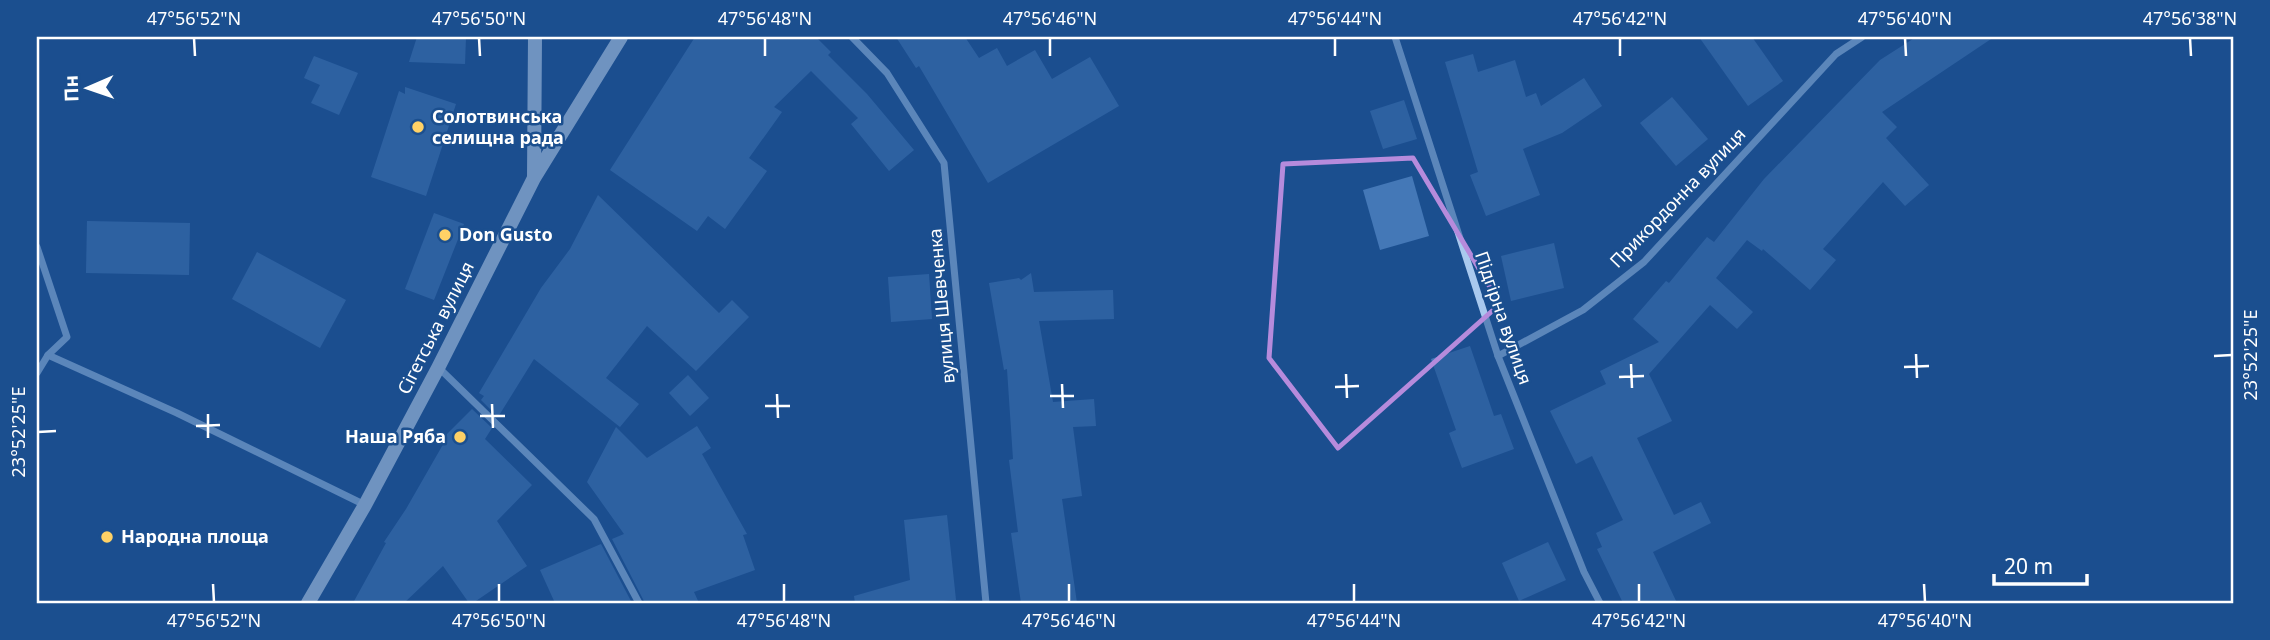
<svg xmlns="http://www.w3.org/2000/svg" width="2270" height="640" viewBox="0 0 2270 640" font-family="'Noto Sans',sans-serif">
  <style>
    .building { fill: #4478b7 }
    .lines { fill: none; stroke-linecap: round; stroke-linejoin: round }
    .street { stroke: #a9c9ee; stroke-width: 7 }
    .secondary { stroke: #d6e6fa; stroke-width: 14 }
    .marked { fill: none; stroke: #b68bdc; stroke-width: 5; stroke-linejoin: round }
    .ticks { fill: none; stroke: #fff; stroke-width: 2.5 }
    .poi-dot { fill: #ffd166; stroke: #1b4f8f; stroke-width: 2.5 }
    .labels { text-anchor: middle; stroke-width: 5; stroke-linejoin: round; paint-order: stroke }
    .poi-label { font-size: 18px; font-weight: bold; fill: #fff; stroke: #1b4f8f; text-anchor: start }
    .street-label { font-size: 18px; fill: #fff; stroke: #1b4f8f }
    .neatline { fill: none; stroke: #fff; stroke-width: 2.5 }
    .ticks-label { font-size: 18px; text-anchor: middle; fill: #fff }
  </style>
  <rect width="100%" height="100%" fill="#1b4f8f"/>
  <g class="building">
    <path d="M417,37h49l-1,27 -56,-2z"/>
    <path d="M695,37h121l15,15 -3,3 39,39 47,56 -25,21 -38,-47 7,-6 -47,-47 -37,36 8,5 -33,46 18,13 -42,58 -17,-13 -11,15 -87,-61z"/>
    <path d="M896,37h69l14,21 18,-10 10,18 28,-16 17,29 38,-22 29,49 -131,77 -69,-117 -3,2z"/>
    <path d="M1699,37h53l31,44 -35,25z"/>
    <path d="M1916,37h78l-112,75 15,15 -11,11 43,47 -24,21 -22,-24 -60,67 13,11 -26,30 -47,-41 -1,2 -15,-11 -31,38 37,34 -16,17 -27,-24 -61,69 23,47 -35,17 37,77 27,-13 10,21 -58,29 24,51h-54l-26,-54 5,-2 -6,-14 27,-13 -31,-64 -16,8 -26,-53 56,-27 -6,-13 59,-29 -26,-23 33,-38 3,2 38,-46 7,5 50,-63 116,-119z"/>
    <path d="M1473,54l5,18 37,-12 11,37 10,-4 5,13 43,-28 18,28 -40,27 -39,16 17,46 -54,21 -16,-41 8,-3 -33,-110z"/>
    <path d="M314,56l44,17 -19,42 -28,-12 9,-18 -16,-7z"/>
    <path d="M405,87l51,17 -30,92 -55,-19 28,-86 6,3z"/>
    <path d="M1672,97l36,42 -32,27 -36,-43z"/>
    <path d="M1404,100l13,39 -34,10 -13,-38z"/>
    <path d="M1412,176l17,60 -49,14 -17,-60z"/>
    <path d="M598,195l121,118 13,-13 17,17 -53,54 -49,-45 -41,52 33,26 -19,23 -86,-68 -36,58 -17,-17 3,-4 -5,-3 62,-105 29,-39z"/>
    <path d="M434,213l30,11 -30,76 -29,-11z"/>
    <path d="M87,221l103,2 -1,52 -103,-2z"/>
    <path d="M1554,243l10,45 -53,13 -10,-45z"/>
    <path d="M257,252l89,48 -26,48 -88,-49z"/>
    <path d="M1031,273l3,19 79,-2 1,29 -75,2 14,81 41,-3 2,27 -23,1 9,69 -20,3 15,104h-56l-10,-70 7,-1 -9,-72 4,-1 -6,-90 -3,1 -15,-87 30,-5 2,2z"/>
    <path d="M929,274l3,45 -41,3 -3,-45z"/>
    <path d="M1470,346l24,70 7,-2 13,35 -52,19 -13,-35 7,-3 -25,-71z"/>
    <path d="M688,375l21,23 -19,18 -21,-23z"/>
    <path d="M472,409l20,19 -7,11 47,46 -35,36 30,45 -54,37h-4l-26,-37 -39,37h-51l33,-60 -2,-1 22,-33 39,-68 -3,-2z"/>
    <path d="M697,426l14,22 -9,6 45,80 -4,1 12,35 -61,22 5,11h-54l-33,-64 12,-5 -37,-52 29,-55 31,31z"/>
    <path d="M947,515l9,85 -39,3h-62l-1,-7 56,-16 -6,-60z"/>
    <path d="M1548,542l18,38 -47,21 -17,-38z"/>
    <path d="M601,544l31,59h-77l-15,-33z"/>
  </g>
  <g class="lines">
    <g class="street">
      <path d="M852,37l35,36 57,90 42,440"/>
      <path d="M1395,37l103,319 86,216 16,31"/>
      <path d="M37,247l30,90 -19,18"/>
      <path d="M1498,356l85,-46 61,-48 192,-208 26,-17"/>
      <path d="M439,368l155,151 45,84"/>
      <path d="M37,373l11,-18 129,58 188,92"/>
    </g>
    <g class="secondary">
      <path d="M534,177l1,-140"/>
      <path d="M308,603l57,-98 73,-137 96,-190 87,-141"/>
    </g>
  </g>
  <path d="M0 0H2270V640H0ZM1413,158l87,146 -162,144 -69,-90 14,-194z" fill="#1b4f8f" fill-opacity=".55" fill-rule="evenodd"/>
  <path class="marked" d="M1413,158l87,146 -162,144 -69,-90 14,-194z"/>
  <path class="ticks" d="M194,38l1,18M479,38l1,18M765,38v18M1050,38v18M1335,38v18M1620,38v18M1905,38l1,18M2190,38l1,18M1916,354l1,24M2214,356l18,-1M1631,364l1,24M1904,367l25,-1M1346,374l1,24M1619,377l25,-1M1062,384l1,24M1335,387l24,-1M777,394l1,24M1050,396h24M492,404l1,24M765,406h25M208,414v24M480,416h25M196,426l24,-1M38,432l18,-1M213,584l1,18M499,584v18M784,584v18M1069,584v18M1354,584v18M1639,584v18M1924,584l1,18"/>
  <g class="poi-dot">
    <circle cx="418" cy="127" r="7"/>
    <circle cx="445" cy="235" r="7"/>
    <circle cx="460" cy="437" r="7"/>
    <circle cx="107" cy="537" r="7"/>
  </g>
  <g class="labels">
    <g class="poi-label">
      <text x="432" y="123">Солотвинська<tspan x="432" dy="21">селищна рада</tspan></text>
      <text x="459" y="241">Don Gusto</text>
      <text x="446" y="443" text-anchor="end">Наша Ряба</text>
      <text x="121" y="543">Народна площа</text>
    </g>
    <g class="street-label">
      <text transform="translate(1678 198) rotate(-46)" y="6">Прикордонна вулиця</text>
      <text transform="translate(942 306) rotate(-95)" y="6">вулиця Шевченка</text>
      <text transform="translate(1503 318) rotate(71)" y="6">Підгірна вулиця</text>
      <text transform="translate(436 328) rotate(-63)" y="6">Сігетська вулиця</text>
    </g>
  </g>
  <rect width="2270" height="640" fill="none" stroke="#1b4f8f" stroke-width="77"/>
  <g transform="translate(88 88) rotate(268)" stroke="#1b4f8f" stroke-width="5" paint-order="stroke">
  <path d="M0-5L12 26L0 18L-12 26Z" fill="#ffffff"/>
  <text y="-10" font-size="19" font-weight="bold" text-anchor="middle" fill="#ffffff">Пн</text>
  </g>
  <path d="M1994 574v10h93v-10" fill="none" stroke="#ffffff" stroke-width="3.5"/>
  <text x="2004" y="574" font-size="21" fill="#ffffff" stroke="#1b4f8f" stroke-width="5" paint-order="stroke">20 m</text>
  <rect x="38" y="38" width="2194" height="564" class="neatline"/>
  <g class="ticks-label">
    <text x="194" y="25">47°56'52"N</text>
    <text x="479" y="25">47°56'50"N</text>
    <text x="765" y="25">47°56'48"N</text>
    <text x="1050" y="25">47°56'46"N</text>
    <text x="1335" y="25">47°56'44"N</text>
    <text x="1620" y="25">47°56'42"N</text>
    <text x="1905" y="25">47°56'40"N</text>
    <text x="2190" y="25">47°56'38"N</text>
    <text transform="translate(2251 355) rotate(-90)" y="6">23°52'25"E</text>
    <text transform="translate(19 432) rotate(-90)" y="6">23°52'25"E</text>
    <text x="214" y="627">47°56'52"N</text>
    <text x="499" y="627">47°56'50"N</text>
    <text x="784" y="627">47°56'48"N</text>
    <text x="1069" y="627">47°56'46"N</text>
    <text x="1354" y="627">47°56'44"N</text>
    <text x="1639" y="627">47°56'42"N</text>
    <text x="1925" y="627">47°56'40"N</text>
  </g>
</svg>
